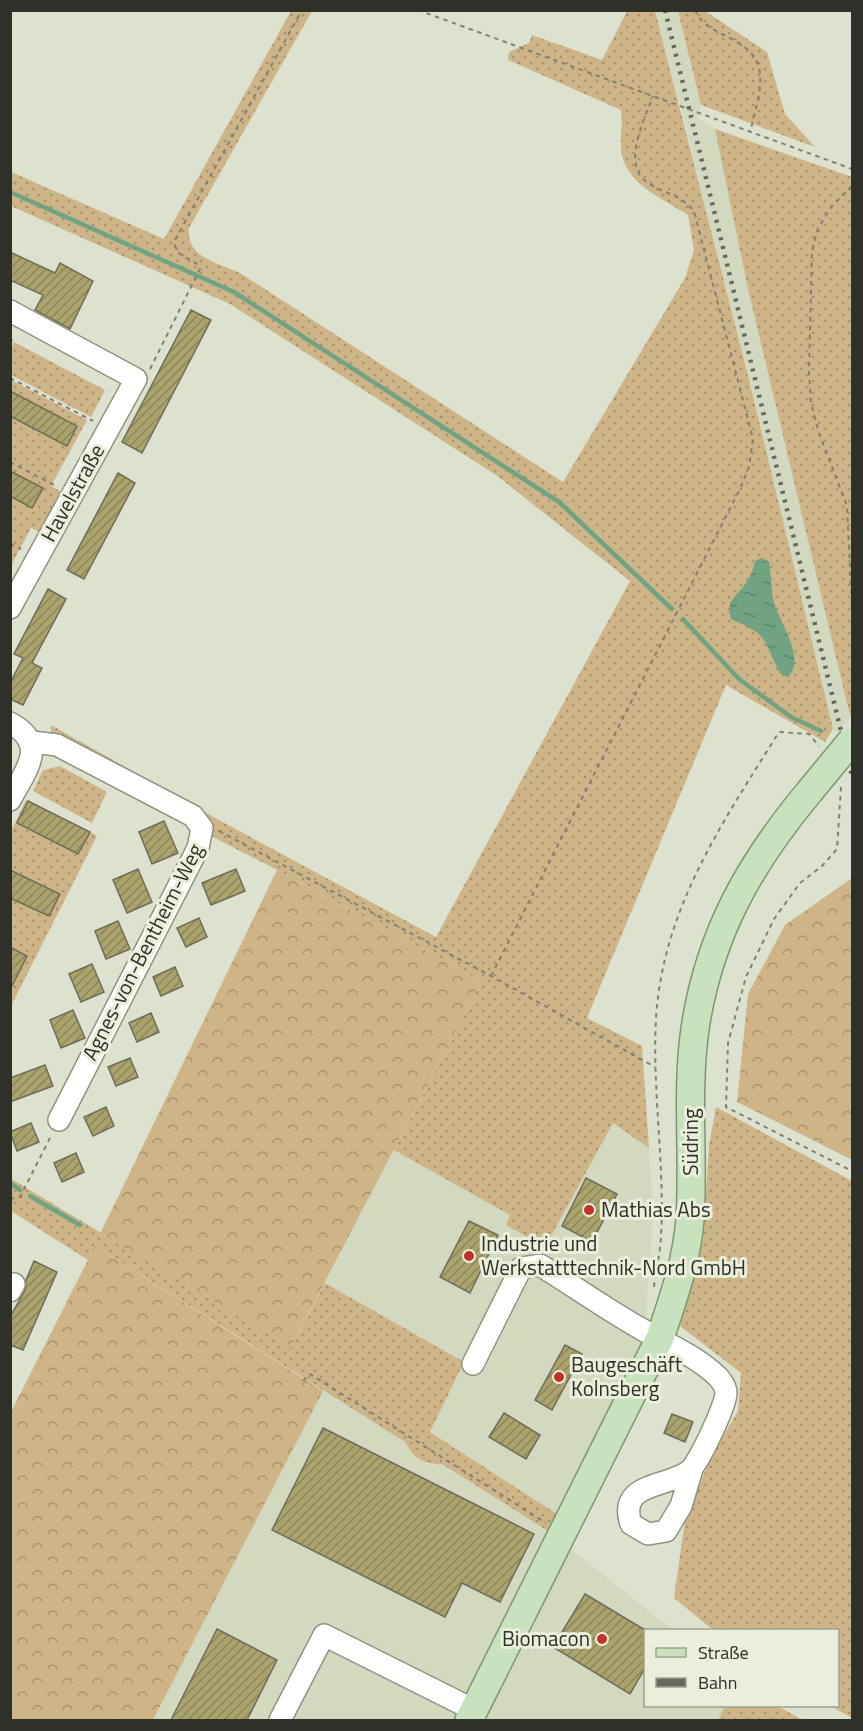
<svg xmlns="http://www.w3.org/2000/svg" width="863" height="1731" viewBox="0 0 863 1731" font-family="'Titillium Web',sans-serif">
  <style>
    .built { fill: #d2d9be }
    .grass { fill: url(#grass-dots) }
    .forest { fill: url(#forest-crowns) }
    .water { fill: url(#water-ripples) }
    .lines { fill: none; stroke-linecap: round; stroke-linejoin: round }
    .stream { stroke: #70a382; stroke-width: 4.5 }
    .building { fill: url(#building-hatch); stroke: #6f6c5b; stroke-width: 1.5 }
    .minor-casing { stroke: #8f9481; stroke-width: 24 }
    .major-casing { stroke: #7a976d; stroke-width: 30 }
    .path { stroke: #7e8175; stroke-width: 2; stroke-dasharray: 4.5 4.5; stroke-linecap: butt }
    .minor { stroke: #fff; stroke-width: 21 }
    .major { stroke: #c8e2be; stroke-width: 27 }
    .rail { stroke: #66695e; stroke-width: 4.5; stroke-dasharray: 3 6; stroke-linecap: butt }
    .major-bridge-casing { stroke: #7a976d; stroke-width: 30; stroke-linecap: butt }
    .major-bridge { stroke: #c8e2be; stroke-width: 27 }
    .poi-dot { fill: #c03228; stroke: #eaefdc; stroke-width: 2 }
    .labels { text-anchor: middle; stroke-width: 6; stroke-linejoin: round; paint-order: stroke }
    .street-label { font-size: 21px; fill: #2e3029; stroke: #eaefdc }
    .poi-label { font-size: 21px; fill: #2e3029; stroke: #eaefdc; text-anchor: start }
  </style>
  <defs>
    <pattern id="grass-dots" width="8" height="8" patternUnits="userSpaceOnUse" patternTransform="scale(1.5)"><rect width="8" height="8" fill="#cdb588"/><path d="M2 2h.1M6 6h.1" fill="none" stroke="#a7946f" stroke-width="1.8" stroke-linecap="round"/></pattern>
    <pattern id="forest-crowns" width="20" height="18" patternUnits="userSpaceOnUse" patternTransform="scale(1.5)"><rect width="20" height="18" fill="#cdb588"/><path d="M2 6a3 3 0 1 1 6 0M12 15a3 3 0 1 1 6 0" fill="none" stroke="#a7946f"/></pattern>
    <pattern id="water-ripples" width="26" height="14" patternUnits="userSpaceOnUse" patternTransform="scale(1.5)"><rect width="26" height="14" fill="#70a382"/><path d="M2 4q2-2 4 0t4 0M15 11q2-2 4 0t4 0" fill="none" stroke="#5c856a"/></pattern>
    <pattern id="building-hatch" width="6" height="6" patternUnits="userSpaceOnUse" patternTransform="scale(1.5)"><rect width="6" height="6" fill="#aba36c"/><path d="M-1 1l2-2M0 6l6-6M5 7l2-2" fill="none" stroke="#8c8559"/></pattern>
  </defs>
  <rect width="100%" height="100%" fill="#dde2cf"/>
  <g class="built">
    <path d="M655,11h23l23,94 -3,14 17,10 33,160 102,427v4l-15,12 -7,-16 -145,-601z"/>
    <path d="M614,1123l35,25 4,66 -7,104 -6,28 -83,168 -127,-82 34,-70 -139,-79 69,-133 117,65 -5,9z"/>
    <path d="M323,1391l82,51 4,10 22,14 11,-2 106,67 125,99h-27v76h79l-7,14h-565z"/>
  </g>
  <g class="grass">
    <path d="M291,11h21l-123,217c-3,29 27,34 51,45l323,209 122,-204 9,-28 -6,-35c-26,-17 -65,-32 -67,-67 -1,-14 2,-22 0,-38l-113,-50 1,-8 20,-9 3,-8 70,25 25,-49h28l94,369 84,349 -8,13 -99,-57 -139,333 55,28 7,102 -36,-25 -68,124 -39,-22 4,-10 -116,-65 88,-169 -205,-111 -226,-117v-28l166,94 219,118 194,-356 -134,-106 -266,-171 -219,-98v-34l153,67z"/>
    <path d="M678,11h27l62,41 18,62 30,33 -114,-42z"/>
    <path d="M715,129l137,48v536l-2,3 -102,-427z"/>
    <path d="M14,342l91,48 -14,27 -80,-42v-25z"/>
    <path d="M11,380l76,40 -36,66 11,6 -21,41 -10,-5 -20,38z"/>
    <path d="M60,766l47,26 -15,31 -59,-32 10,-21z"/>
    <path d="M26,800l2,1 -10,22 60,31 12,-22 7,4 -86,170v-175z"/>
    <path d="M716,1107l136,74v537l-22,-12h8v-76h-125l-39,-32 11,-78 26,-63 27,-46 3,-38 -61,-47 23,-86 6,-95z"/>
    <path d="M10,1178l281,169 34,-64 139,79 -34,70 127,82 -9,17 -106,-67c-16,2 -31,-7 -37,-22l-310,-196 -7,14 -77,-49z"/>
    <path d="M725,1706h52l26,14h-85z"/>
  </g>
  <g class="forest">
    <path d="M277,870l205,111 -191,366 -191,-113z"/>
    <path d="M852,878v282l-115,-58 11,-108 37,-69z"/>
    <path d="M95,1246l228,145 -170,329h-142v-308z"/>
  </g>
  <path class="water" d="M762,558l7,4c2,12 2,25 4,37 5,21 34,60 15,78l-8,-4c-17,-31 -10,-39 -48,-53 -9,-17 5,-24 14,-37 5,-7 7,-14 9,-22z"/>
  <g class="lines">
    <g class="stream">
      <path d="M10,192l224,100 325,210 113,107"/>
      <path d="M683,619l56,60 52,38 30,14"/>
      <path d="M10,1183l10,7"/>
      <path d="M30,1196l50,29"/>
    </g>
  </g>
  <g class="building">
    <path d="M10,252l45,21 5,-10 33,18 -23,48 -35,-19 8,-15 -33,-15z"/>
    <path d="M191,310l20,10 -69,133 -20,-11z"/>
    <path d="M10,391l67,35 -10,20 -57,-30z"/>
    <path d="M10,471l33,17 -11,20 -22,-12z"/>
    <path d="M118,473l17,10 -51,96 -17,-9z"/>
    <path d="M48,589l18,10 -34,64 10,5 -19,37 -13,-6v-16l13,-25 -9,-4z"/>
    <path d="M28,801l62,31 -12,22 -61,-31z"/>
    <path d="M164,821l14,32 -26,11 -13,-32z"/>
    <path d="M138,869l14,33 -25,11 -14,-33z"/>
    <path d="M236,869l9,22 -34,14 -9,-22z"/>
    <path d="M10,870l50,24 -11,22 -39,-18z"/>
    <path d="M199,918l8,19 -21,10 -9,-19z"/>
    <path d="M118,921l12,28 -24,10 -11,-28z"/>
    <path d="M10,947l17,9 -17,34z"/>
    <path d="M92,964l12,28 -23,10 -12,-28z"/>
    <path d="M175,967l8,19 -22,10 -8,-19z"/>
    <path d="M73,1010l12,28 -24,10 -11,-28z"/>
    <path d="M151,1013l8,19 -22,10 -8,-19z"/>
    <path d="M130,1058l8,19 -22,9 -8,-19z"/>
    <path d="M45,1065l8,21 -43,16v-24z"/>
    <path d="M106,1107l8,19 -21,10 -9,-19z"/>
    <path d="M31,1123l8,19 -22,9 -7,-19z"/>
    <path d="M76,1153l8,19 -22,10 -8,-19z"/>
    <path d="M586,1178l31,16 -25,48 -30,-16z"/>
    <path d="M469,1221l29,14 -28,58 -30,-16z"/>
    <path d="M34,1261l23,11 -34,78 -13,-5v-28l15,-27 1,-10z"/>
    <path d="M565,1345l17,9 -30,56 -17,-10z"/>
    <path d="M504,1413l36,22 -14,24 -37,-22z"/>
    <path d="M672,1414l21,8 -8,20 -21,-9z"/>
    <path d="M323,1428l211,106 -34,68 -38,-19 -17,34 -173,-87z"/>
    <path d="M585,1594l60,36v38l-15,26 -77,-47z"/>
    <path d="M217,1629l60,31 -30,60h-76z"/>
  </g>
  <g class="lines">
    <defs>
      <g id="minor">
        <path d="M10,311l126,68 -126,229"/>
        <path d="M10,723c39,21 16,47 0,77"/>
        <path d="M32,742l25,3 136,71 9,12 -4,20 -139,272"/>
        <path d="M10,1291l4,-7"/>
        <path d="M473,1364l48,-96 19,-3c35,22 69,46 105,66 26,15 51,25 73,46 4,4 8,11 8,16 0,12 -28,72 -37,78 -22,17 -72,11 -58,53l17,10 18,-3 15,-25 11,-37"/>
        <path d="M280,1720l44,-85 150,75"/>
      </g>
      <path id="major" d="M469,1720l191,-382c13,-39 27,-78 30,-119 4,-63 -4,-127 5,-190 14,-95 55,-166 115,-238"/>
    </defs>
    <use href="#minor" class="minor-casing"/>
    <use href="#major" class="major-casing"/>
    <g class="path">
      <path d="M418,10l434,159"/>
      <path d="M695,10c11,29 61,25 65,64 2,19 -6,38 -9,56"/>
      <path d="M852,186l-20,20 -14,22 -6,23 -3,121 2,31 8,30 28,73 5,101"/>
      <path d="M10,343l3,-5"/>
      <path d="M150,369l50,-100c-5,-13 -27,-9 -25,-29l127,-230"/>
      <path d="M10,378l83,43"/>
      <path d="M10,462l48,25"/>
      <path d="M10,544l11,5"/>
      <path d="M841,787l-4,62 -15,17 -22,17 -26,36 -28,58 -18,66 -2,64 126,64"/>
      <path d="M219,831l272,145 164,91"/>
      <path d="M491,976l249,-487 9,-22 4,-28 -59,-228c-17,-19 -29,-16 -47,-29 -26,-17 -2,-64 6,-86"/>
      <path d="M10,1199l10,-2 31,-61"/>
      <path d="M654,1287c2,-17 6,-33 7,-50 4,-73 -9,-146 -5,-219 7,-110 67,-196 123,-286l30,2 10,12"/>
      <path d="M303,1381l7,-7 236,149"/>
    </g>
    <use href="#minor" class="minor"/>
    <use href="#major" class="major"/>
    <path class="rail" d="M665,10l187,766"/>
    <defs>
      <path id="major-bridge" d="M810,791l42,-51"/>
    </defs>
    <use href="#major-bridge" class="major-bridge-casing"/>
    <use href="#major-bridge" class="major-bridge"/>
  </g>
  <g class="poi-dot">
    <circle cx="589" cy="1210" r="6"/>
    <circle cx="469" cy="1256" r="6"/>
    <circle cx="559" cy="1377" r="6"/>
    <circle cx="602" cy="1639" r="6"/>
  </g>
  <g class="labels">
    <g class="street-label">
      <text transform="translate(73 493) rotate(-61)" y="7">Havelstraße</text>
      <text transform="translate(143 952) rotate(-63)" y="7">Agnes-von-Bentheim-Weg</text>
      <text transform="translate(691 1142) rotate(-90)" y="7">Südring</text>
    </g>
    <g class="poi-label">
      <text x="601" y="1217">Mathias Abs</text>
      <text x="481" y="1251">Industrie und<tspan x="481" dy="24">Werkstatttechnik-Nord GmbH</tspan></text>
      <text x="571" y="1372">Baugeschäft<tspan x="571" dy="24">Kolnsberg</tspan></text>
      <text x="590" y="1646" text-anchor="end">Biomacon</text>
    </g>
  </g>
  <rect width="863" height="1731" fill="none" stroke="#2e3029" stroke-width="24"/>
  <rect x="644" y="1629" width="195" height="78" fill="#eaefdc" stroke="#9fa394" stroke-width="1.5"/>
  <rect x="656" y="1648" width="30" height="9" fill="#c8e2be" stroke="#9fa394" stroke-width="1.5"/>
  <text x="698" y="1659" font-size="18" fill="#2e3029">Straße</text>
  <rect x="656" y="1678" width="30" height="9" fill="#66695e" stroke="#9fa394" stroke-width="1.5"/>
  <text x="698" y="1689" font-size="18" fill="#2e3029">Bahn</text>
</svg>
